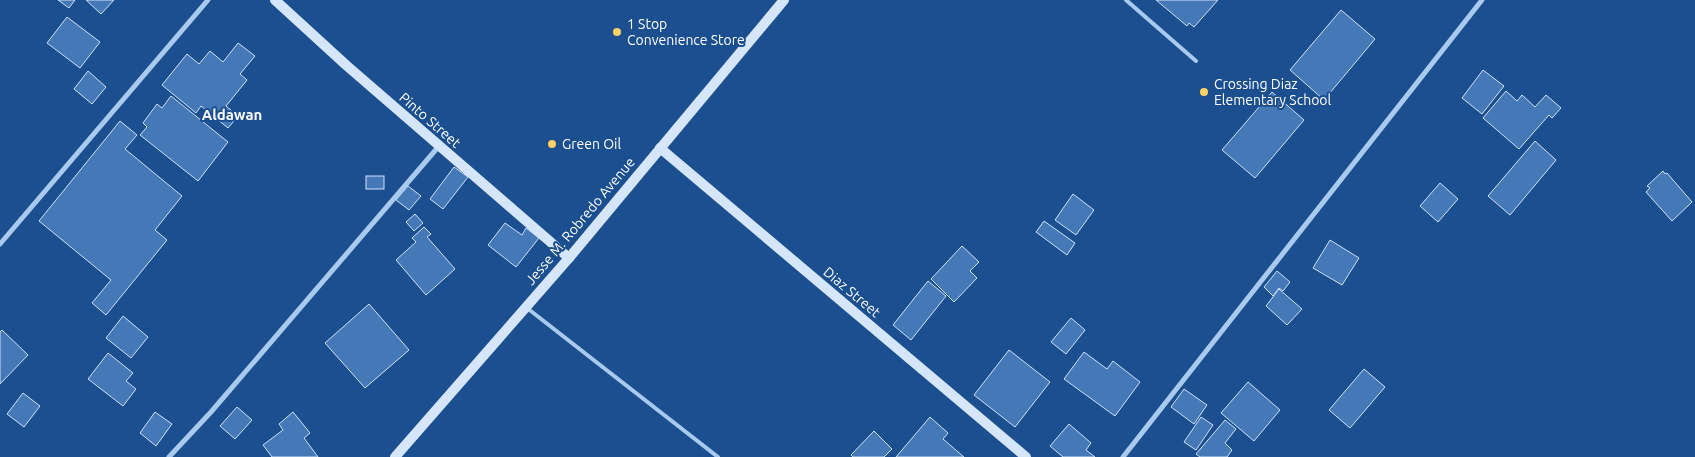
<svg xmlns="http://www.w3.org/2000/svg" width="1695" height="457" viewBox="0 0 1695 457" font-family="Ubuntu,sans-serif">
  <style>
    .building { fill: #4478b7; stroke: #cfe3fa }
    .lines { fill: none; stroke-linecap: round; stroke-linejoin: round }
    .lane { stroke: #a9c9ee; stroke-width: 4 }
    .street { stroke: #a9c9ee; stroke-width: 5 }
    .secondary { stroke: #d6e6fa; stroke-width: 10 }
    .poi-dot { fill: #ffd166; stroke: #1b4f8f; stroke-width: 2 }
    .labels { text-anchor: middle; stroke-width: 4; stroke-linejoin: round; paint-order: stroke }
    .poi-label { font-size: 14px; fill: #fff; stroke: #1b4f8f; text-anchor: start }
    .street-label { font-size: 14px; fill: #fff; stroke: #1b4f8f }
    .neighbourhood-label { font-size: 15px; font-weight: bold; fill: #fff; stroke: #1b4f8f }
  </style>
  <rect width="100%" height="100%" fill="#1b4f8f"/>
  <g class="building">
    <path d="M58,0h17l-6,8z"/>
    <path d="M86,0h28l-13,14z"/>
    <path d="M1156,0h62l-24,27 -5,-4 -2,3z"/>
    <path d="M1341,10l34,29 -51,61 -34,-30z"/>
    <path d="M67,17l33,25 -20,26 -33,-25z"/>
    <path d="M238,43l17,13 -15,18 7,6 -21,26 12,10 -10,12 -27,-22 -5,7 -34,-28 25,-31 12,10 11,-13 13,11z"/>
    <path d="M1483,70l21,16 -22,28 -20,-16z"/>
    <path d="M88,71l18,16 -14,17 -18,-15z"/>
    <path d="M1506,91l11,10 5,-6 13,12 11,-12 15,13 -9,10 -3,-3 -30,34 -36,-31z"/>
    <path d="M1272,92l32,28 -49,58 -33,-28z"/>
    <path d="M171,96l57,46 -30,39 -58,-46 7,-8 -4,-4 14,-19 5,4z"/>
    <path d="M120,121l17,14 -12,14 57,47 -27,34 12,10 -61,75 -14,-12 19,-23 -72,-59z"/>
    <path d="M1535,141l21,19 -46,55 -22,-19z"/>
    <path d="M454,167l14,10 -25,32 -13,-10z"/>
    <path d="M1663,171l2,3 2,-1 25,29 -20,19 -26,-29 4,-4 -3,-2z"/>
    <rect x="366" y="176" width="18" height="13"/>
    <path d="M1440,183l18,16 -20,23 -18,-16z"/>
    <path d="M408,186l13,10 -12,14 -13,-10z"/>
    <path d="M1073,194l21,16 -18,25 -21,-15z"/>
    <path d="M415,214l8,9 -9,8 -8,-9z"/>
    <path d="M1044,221l31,22 -8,12 -31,-23z"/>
    <path d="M505,223l17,12 4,-7 13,10 -23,29 -28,-22z"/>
    <path d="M424,227l7,7 -4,3 28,32 -29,26 -30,-35 20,-18 -4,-4z"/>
    <path d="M1330,240l29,18 -17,27 -29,-17z"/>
    <path d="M962,246l17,16 -9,9 7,7 -23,24 -23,-23z"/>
    <path d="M1277,271l13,11 -7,9 -4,-3 -6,8 -9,-9z"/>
    <path d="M928,281l18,15 -35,44 -18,-15z"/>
    <path d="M1279,289l23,20 -15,16 -21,-19z"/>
    <path d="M369,304l40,46 -44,38 -40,-45z"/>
    <path d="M123,316l25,21 -17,21 -25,-20z"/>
    <path d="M1071,318l14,12 -19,24 -15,-12z"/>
    <path d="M2,330l26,25 -28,29v-52z"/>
    <path d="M1009,350l41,32 -35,45 -41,-32z"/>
    <path d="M1084,352l23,17 6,-8 27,21 -25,34 -51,-37z"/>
    <path d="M108,353l25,20 -7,8 10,8 -13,17 -35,-27z"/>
    <path d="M1364,369l21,18 -35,41 -21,-18z"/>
    <path d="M1248,382l32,28 -26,31 -33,-28z"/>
    <path d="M1184,389l23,16 -13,19 -23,-17z"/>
    <path d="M23,393l17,13 -16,21 -17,-13z"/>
    <path d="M237,407l15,13 -17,19 -15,-13z"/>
    <path d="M155,412l17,12 -16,22 -16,-13z"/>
    <path d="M293,412l17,21 -6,5 14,19h-46l-9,-12 20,-15 -4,-6z"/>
    <path d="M930,417l18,16 -5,6 21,18h-68z"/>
    <path d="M1201,417l12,8 -17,25 -12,-8z"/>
    <path d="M1225,420l11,9 -11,14 7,7 -5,7h-27l-4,-3z"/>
    <path d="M1069,424l22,19 -5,7 9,7h-32l-13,-11z"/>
    <path d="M874,431l18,18 -8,8h-31l-2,-2z"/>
  </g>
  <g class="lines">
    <g class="lane">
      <path d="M1126,0l70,61"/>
      <path d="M527,308l191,149"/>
    </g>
    <g class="street">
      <path d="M0,244l208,-244"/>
      <path d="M169,457l42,-45 228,-266"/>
      <path d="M1123,457l359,-457"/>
    </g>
    <g class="secondary">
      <path d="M275,0l71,65 223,193"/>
      <path d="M660,148l366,309"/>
      <path d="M395,457l174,-199 215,-258"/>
    </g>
  </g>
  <g class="poi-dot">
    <circle cx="617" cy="32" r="5"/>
    <circle cx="1204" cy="92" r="5"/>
    <circle cx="552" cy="144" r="5"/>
  </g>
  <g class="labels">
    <g class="poi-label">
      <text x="627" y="29">1 Stop<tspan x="627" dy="16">Convenience Store</tspan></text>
      <text x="1214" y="89">Crossing Diaz<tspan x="1214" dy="16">Elementary School</tspan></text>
      <text x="562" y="149">Green Oil</text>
    </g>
    <g class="street-label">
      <text transform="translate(430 120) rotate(41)" y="5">Pinto Street</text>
      <text transform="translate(580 221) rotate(-50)" y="5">Jesse M. Robredo Avenue</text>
      <text transform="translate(852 292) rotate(40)" y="5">Diaz Street</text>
    </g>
    <g class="neighbourhood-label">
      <text x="232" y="120">Aldawan</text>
    </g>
  </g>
</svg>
